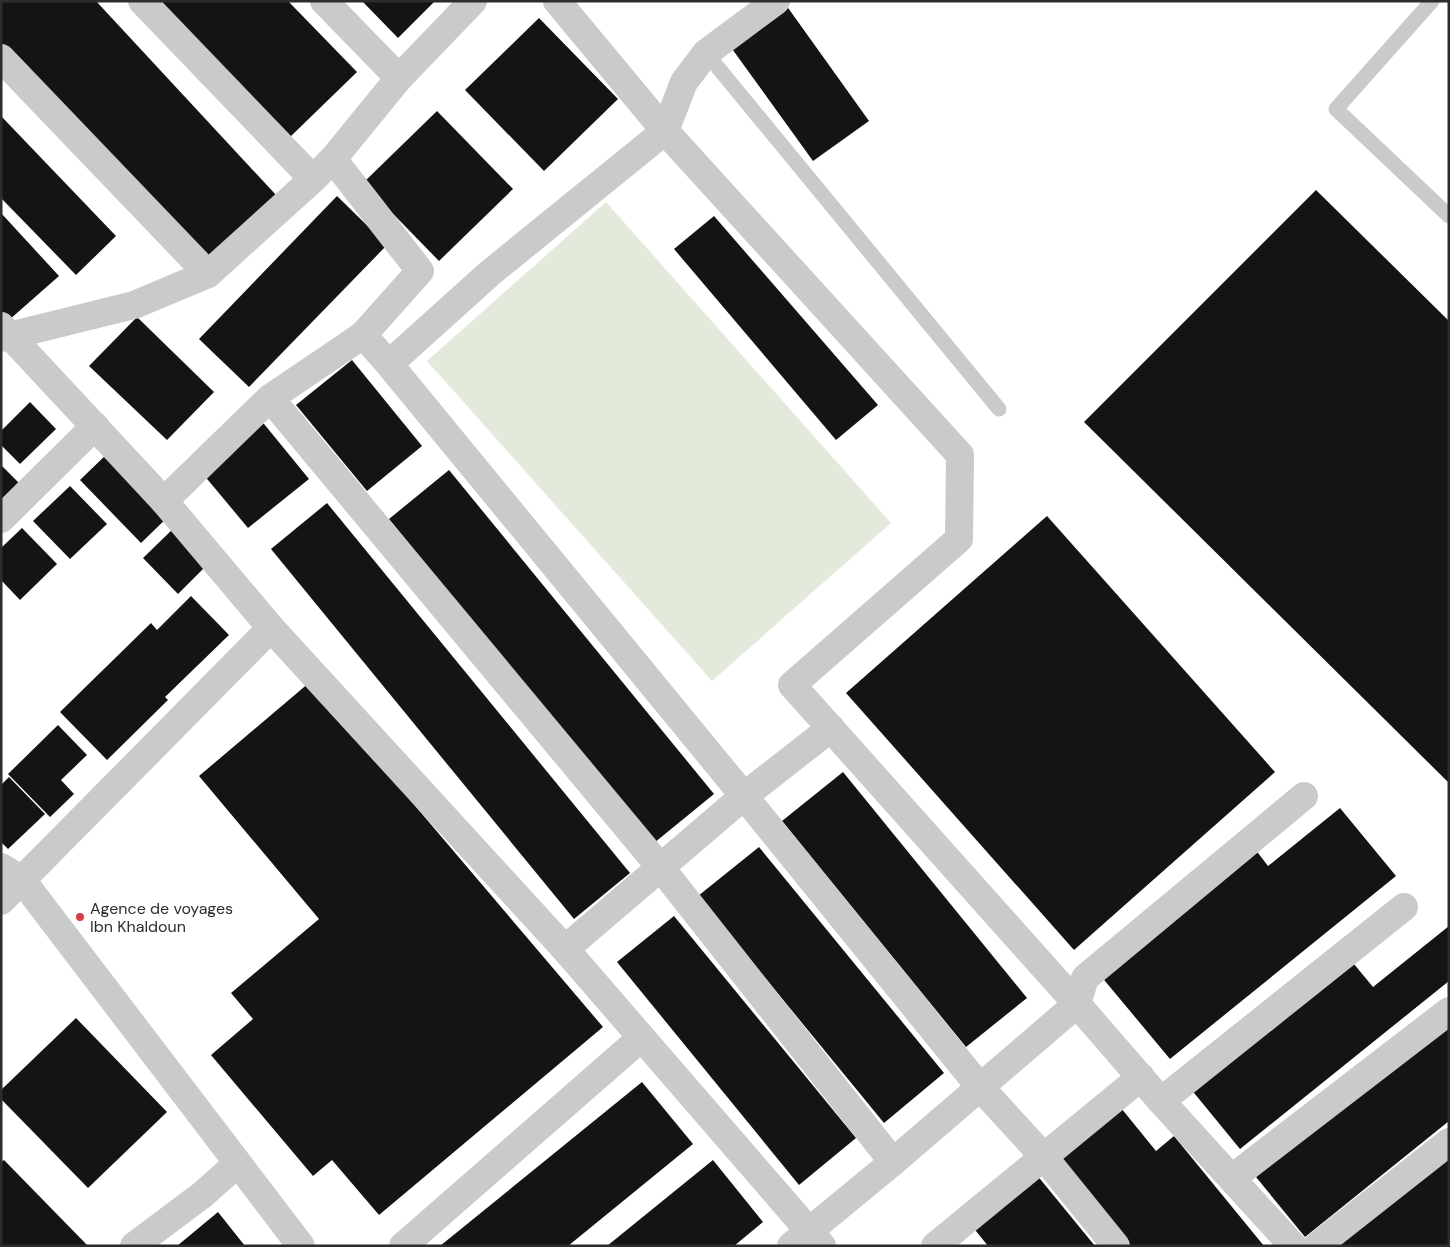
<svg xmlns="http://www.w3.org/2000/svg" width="1450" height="1247" viewBox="0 0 1450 1247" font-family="'DM Sans',sans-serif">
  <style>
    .green { fill: #e3eadc }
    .building { fill: #141414 }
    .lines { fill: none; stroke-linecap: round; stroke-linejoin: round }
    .service { stroke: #cacaca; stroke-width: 15 }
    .minor { stroke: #cacaca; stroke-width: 28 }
    .tertiary { stroke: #cacaca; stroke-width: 28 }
    .poi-dot { fill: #d53f43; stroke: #fff; stroke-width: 2 }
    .labels { text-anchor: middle; stroke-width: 5; stroke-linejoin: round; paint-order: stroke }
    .poi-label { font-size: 16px; fill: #2d2d2d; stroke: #fff; text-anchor: start }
  </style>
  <rect width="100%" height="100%" fill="#fff"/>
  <path class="green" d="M606,202l285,321 -179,158 -285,-320z"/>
  <g class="building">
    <path d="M1,1h95l181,195 -68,65 -208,-217z"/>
    <path d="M156,1h132l69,71 -68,66z"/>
    <path d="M362,1h73l-37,37z"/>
    <path d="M786,5l83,116 -56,40 -83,-115z"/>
    <path d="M539,18l79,81 -74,72 -79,-81z"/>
    <path d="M437,111l76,78 -74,72 -76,-78z"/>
    <path d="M1,116l115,120 -40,39 -75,-77z"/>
    <path d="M1316,190l133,131v462l-365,-361z"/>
    <path d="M337,196l50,49 -138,142 -50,-48z"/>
    <path d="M1,213l58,63 -50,44 -8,-9z"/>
    <path d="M714,216l164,189 -42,35 -162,-191z"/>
    <path d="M137,317l77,75 -47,48 -78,-74z"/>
    <path d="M352,360l70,86 -55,45 -71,-86z"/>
    <path d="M30,402l26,27 -36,35 -19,-19v-14z"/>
    <path d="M260,419l49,60 -61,49 -50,-60z"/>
    <path d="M110,451l62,62 -31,30 -61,-63z"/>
    <path d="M1,465l22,22 -22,21z"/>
    <path d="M449,470l265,324 -60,49 -265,-324z"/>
    <path d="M70,486l37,38 -37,35 -37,-38z"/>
    <path d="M327,503l303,370 -56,46 -303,-370z"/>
    <path d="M1047,516l228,256 -201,178 -228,-257z"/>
    <path d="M176,526l34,36 -32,32 -35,-36z"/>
    <path d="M22,528l35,36 -37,36 -19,-20v-32z"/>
    <path d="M191,596l38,39 -64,62 3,3 -61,60 -47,-48 91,-89 6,7z"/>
    <path d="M310,682l293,345 -224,188 -47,-55 -19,16 -102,-121 42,-36 -22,-26 88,-74 -120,-143z"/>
    <path d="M58,725l29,30 -26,25 13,14 -24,23 -42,-43z"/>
    <path d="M843,772l184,226 -61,49 -184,-226z"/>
    <path d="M9,777l36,37 -37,35 -7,-7v-57z"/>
    <path d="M1340,808l56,68 -226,183 -70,-84 155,-126 13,17z"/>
    <path d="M759,847l185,226 -60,50 -186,-227z"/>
    <path d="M674,916l182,222 -57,47 -182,-223z"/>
    <path d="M1449,926v55l-209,168 -50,-61 159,-130 24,29z"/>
    <path d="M76,1018l91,94 -79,76 -87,-89v-9z"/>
    <path d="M1449,1021v100l-144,116 -49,-60z"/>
    <path d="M642,1082l51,62 -125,102h-128z"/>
    <path d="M1121,1108l35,43 18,-15 90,110h-133l-72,-89z"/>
    <path d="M1449,1153v93h-115z"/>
    <path d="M4,1160l84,86h-87v-84z"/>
    <path d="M713,1160l50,62 -29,24h-127z"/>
    <path d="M1036,1174l59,72h-107l-16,-20z"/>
    <path d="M218,1212l27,34h-68z"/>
  </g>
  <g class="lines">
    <g class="service">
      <path d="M1432,1l-96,108 113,107"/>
      <path d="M706,53l293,356"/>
    </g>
    <g class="minor">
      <path d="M142,1l171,178"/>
      <path d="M324,1l75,77"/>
      <path d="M557,1l108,130 295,324 -1,84 -167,146 285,319 84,97 132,145"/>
      <path d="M1,58l207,216"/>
      <path d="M333,159l87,112 -57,64 26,29 355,432 235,290 65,71 72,89"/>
      <path d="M1,326l163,175 107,127 294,321 257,297"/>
      <path d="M389,364l101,-91 175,-142 19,-49 22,-29 70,-52"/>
      <path d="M270,398l391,470 232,294"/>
      <path d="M164,501l106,-103 93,-63"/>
      <path d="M1,519l94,-93"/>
      <path d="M1,867l21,13 279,366"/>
      <path d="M1,901l270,-273"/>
      <path d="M565,949l179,-153 87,-68"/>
      <path d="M1161,1101l243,-194"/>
      <path d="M1232,1178l217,-167"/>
      <path d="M134,1246l68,-51 35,-31"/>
      <path d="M403,1246l238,-208"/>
      <path d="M791,1246l102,-84 184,-158 8,-26 219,-182"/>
      <path d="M935,1246l206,-169"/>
      <path d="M1317,1246l132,-104"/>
    </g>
    <path class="tertiary" d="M1,338l133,-33 74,-31 105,-95 20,-20 66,-81 74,-77"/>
  </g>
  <circle class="poi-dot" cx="80" cy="917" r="5"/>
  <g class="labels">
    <g class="poi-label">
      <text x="90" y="914">Agence de voyages<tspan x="90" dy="18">Ibn Khaldoun</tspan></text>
    </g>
  </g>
  <rect width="1450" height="1247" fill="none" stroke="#2d2d2d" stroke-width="5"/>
</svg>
